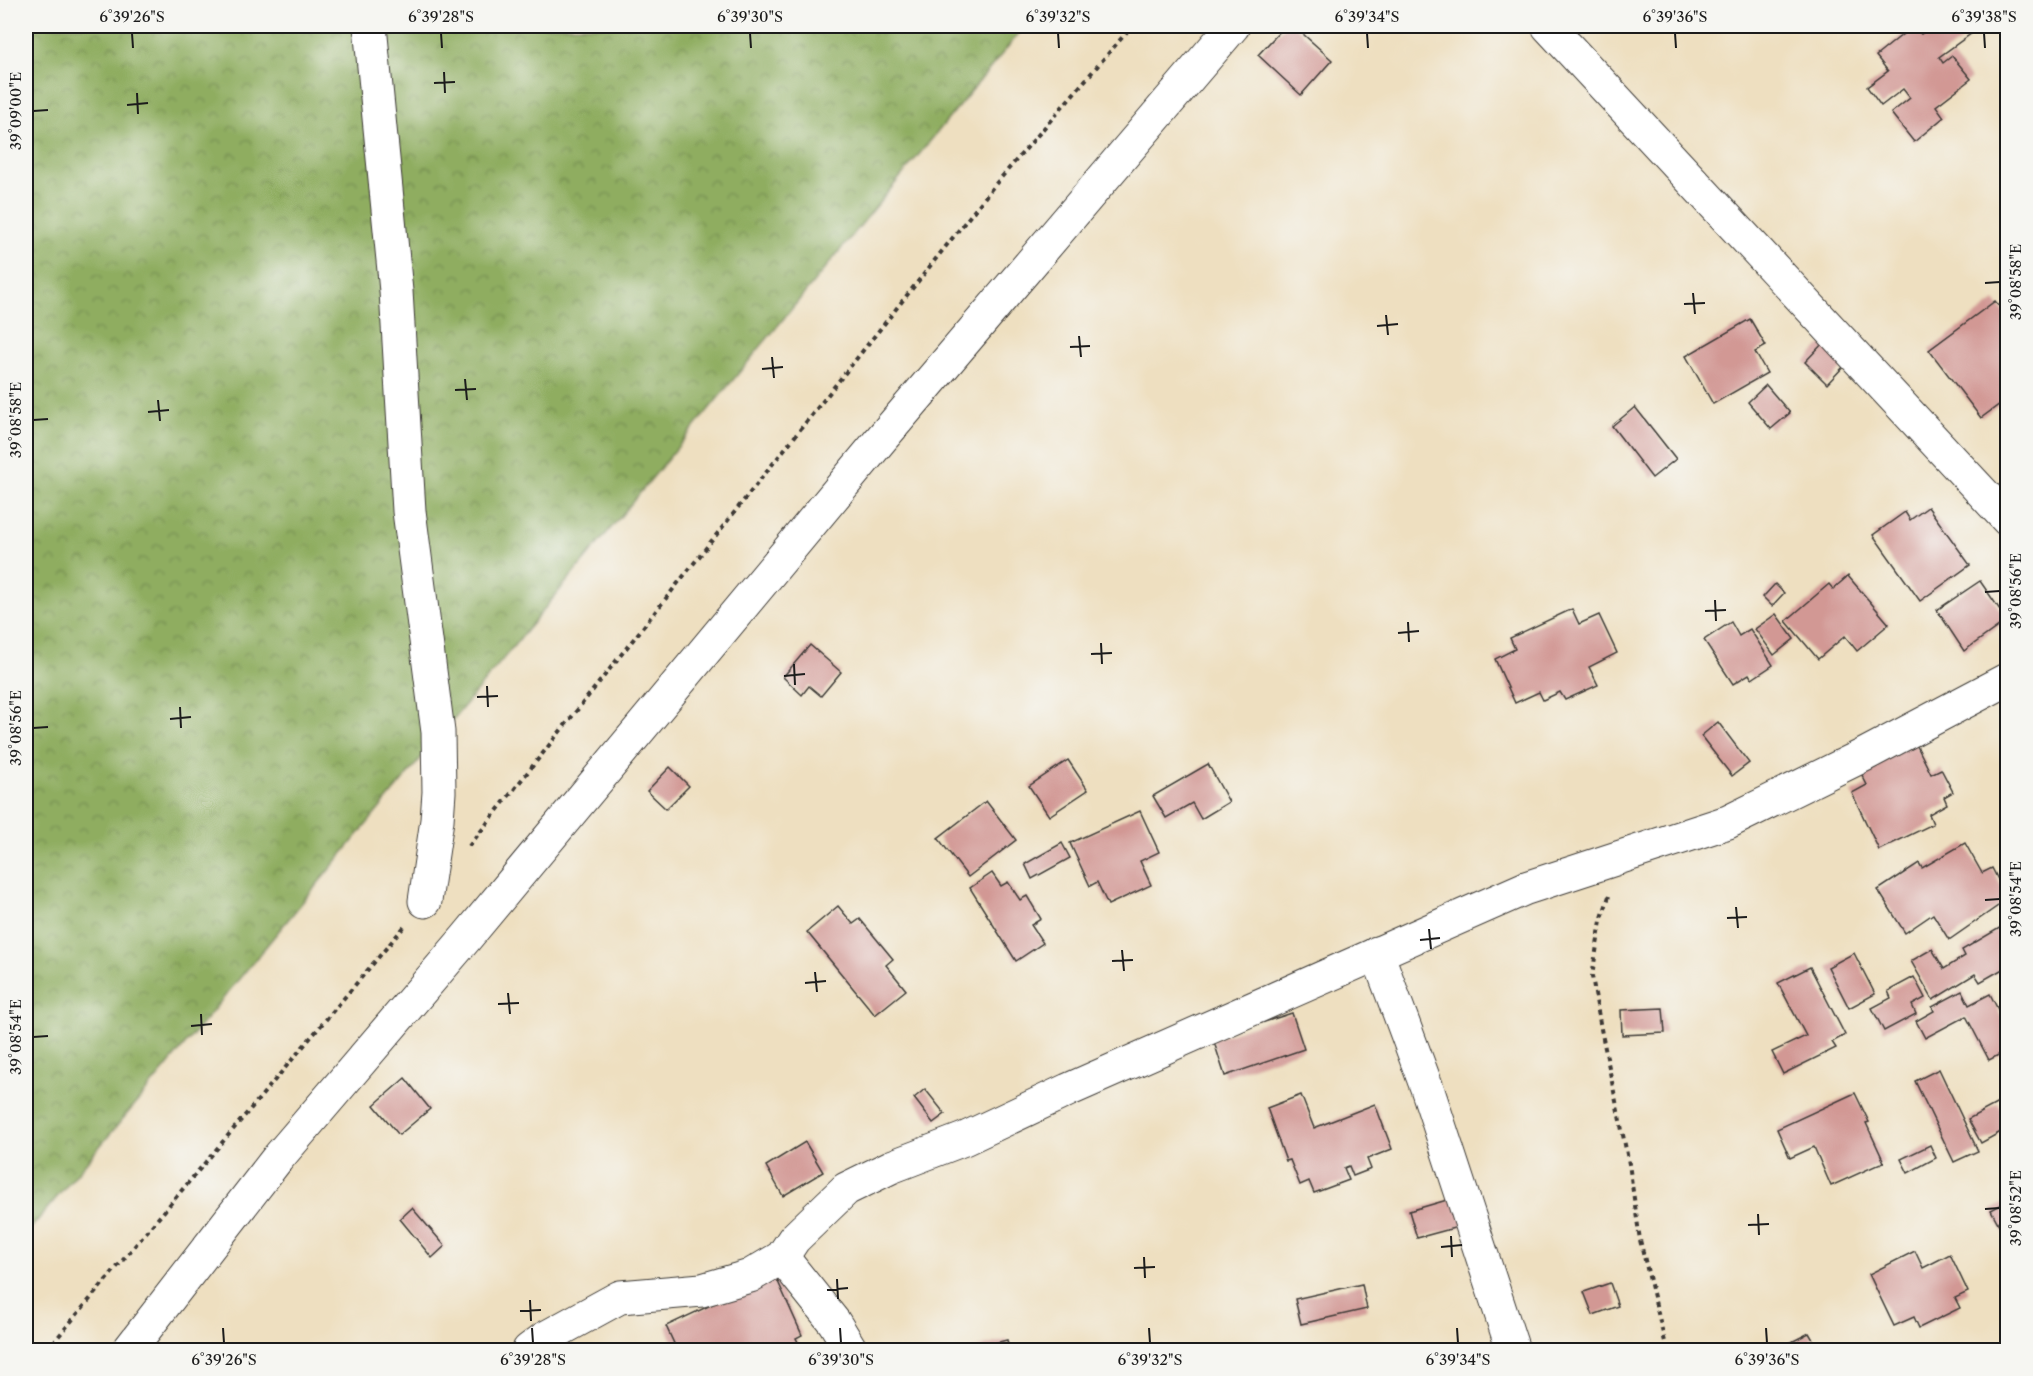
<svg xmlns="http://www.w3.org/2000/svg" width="2033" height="1376" viewBox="0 0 2033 1376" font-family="'Libre Caslon Text',serif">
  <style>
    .forest { fill: url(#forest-crowns); stroke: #56643e; stroke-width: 1.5 }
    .building { fill: #d29894 }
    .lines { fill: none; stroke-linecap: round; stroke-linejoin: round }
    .minor-casing { stroke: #3c3935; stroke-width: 35 }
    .path { stroke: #3c3935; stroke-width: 4; stroke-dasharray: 4.5 4.5; stroke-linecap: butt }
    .minor { stroke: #fff; stroke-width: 33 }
    .ticks { fill: none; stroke: #1c1c1c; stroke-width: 2 }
    .neatline { fill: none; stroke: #1c1c1c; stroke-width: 2 }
    .ticks-label { font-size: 15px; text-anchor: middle; fill: #1c1c1c }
  </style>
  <defs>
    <pattern id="forest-crowns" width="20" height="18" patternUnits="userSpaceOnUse" patternTransform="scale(1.5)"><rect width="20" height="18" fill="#8fad61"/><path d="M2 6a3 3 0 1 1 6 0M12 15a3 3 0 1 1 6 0" fill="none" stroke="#748c4f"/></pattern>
  </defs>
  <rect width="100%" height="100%" fill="#f6f6f2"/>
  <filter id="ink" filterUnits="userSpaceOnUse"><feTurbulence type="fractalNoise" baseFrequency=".0167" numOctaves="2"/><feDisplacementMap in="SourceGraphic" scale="12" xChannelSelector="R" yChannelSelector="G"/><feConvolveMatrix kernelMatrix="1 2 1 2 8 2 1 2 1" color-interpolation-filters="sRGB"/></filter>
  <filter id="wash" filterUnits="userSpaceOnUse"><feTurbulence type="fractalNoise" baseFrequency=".008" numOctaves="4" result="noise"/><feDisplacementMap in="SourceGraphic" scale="24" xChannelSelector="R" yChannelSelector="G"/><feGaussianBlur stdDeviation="1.35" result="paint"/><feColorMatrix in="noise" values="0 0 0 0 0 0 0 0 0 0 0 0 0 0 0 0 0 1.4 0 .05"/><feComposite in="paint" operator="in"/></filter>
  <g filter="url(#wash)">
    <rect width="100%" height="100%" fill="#eedfc0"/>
    <path class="forest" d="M26,26h999l-861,1044 -138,164z"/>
    <g id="blocks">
      <g class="building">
        <path d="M1285,26h9l38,34 -31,35 -43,-40z"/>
        <path d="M1913,26l8,8 12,-8h34l5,7 -33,24 4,6 9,-7 19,23 -35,27 8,11 -30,25 -23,-29 19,-15 -7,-9 -22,17 -14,-19 21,-16 -12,-15z"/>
        <path d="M1995,301l13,16v81l-27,20 -52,-68z"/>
        <path d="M1750,319l16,27 -11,6 12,21 -54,31 -27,-48z"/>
        <path d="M1825,341l22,22 -20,21 -22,-22z"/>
        <path d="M1766,385l24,28 -19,16 -23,-27z"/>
        <path d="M1635,407l41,52 -24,19 -40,-52z"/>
        <path d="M1928,507l42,58 -50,36 -47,-66 32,-23 5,8z"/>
        <path d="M1848,576l41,48 -32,27 -12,-15 -27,23 -32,-38 43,-37 4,5z"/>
        <path d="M1980,581l27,39 -43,31 -27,-41z"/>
        <path d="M1775,584l9,9 -12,13 -9,-9z"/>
        <path d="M1572,609l7,15 20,-9 18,38 -28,14 9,18 -33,15 -5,-8 -17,8 -4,-8 -24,11 -20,-44 20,-10 -5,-11z"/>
        <path d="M1776,614l18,25 -20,16 -19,-26z"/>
        <path d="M1731,622l8,14 11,-7 23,36 -21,14 -3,-5 -16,10 -29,-44z"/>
        <path d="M810,645l31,27 -20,24 -12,-10 -7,9 -19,-18z"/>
        <path d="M1718,722l31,41 -17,13 -31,-40z"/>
        <path d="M1915,742l16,32 10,-5 12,23 -9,5 3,7 -18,10 4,10 -54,26 -27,-57 15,-8 -7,-14z"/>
        <path d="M1068,760l20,30 -39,26 -20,-30z"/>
        <path d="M1208,764l21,38 -28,17 -9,-16 -26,15 -13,-22z"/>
        <path d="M670,767l19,19 -23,23 -19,-18z"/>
        <path d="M986,801l30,39 -48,37 -30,-39z"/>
        <path d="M1140,811l19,41 -19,9 11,24 -43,20 -11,-23 -7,4 -20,-43z"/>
        <path d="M1062,843l8,15 -38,21 -7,-15z"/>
        <path d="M1965,843l17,30 10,-5 16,31 -59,41 -16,-26 -28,19 -27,-43 41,-27 3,5z"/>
        <path d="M992,873l9,13 7,-4 12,18 7,-4 14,23 -10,6 12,18 -27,18 -46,-73z"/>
        <path d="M838,906l15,18 7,-5 33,40 -7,6 20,25 -31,25 -68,-83z"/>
        <path d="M2008,923v43l-28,16 -5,-8 -42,26 -22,-39 21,-12 12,20 21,-13 -3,-6z"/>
        <path d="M1854,953l21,41 -26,14 -21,-41z"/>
        <path d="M1810,967l35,68 -13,7 4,6 -53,26 -11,-22 34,-16 -28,-53z"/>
        <path d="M1914,977l11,21 -13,7 4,9 -32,17 -12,-23 19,-10 -3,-7z"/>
        <path d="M1962,991l7,14 21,-11 18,35v21l-19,10 -23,-44 -41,22 -9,-17 18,-10 -2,-4z"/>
        <path d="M1663,1008l2,25 -43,2 -1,-25z"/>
        <path d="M1292,1013l12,36 -79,27 -12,-37z"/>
        <path d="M1939,1069l39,82 -24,11 -39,-81z"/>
        <path d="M405,1078l25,31 -31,26 -25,-30z"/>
        <path d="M925,1089l20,25 -12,9 -19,-25z"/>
        <path d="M1855,1093l14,29 -3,1 18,39 -53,24 -17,-39 -24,11 -13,-29z"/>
        <path d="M1301,1095l13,33 61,-24 17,45 -25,10 4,10 -18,7 -4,-10 -5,2 5,12 -35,13 -5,-12 -9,4 -10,-25 -4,1 -19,-53z"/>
        <path d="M1998,1103l10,18v7l-27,15 -13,-24z"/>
        <path d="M805,1142l18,30 -40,24 -17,-30z"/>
        <path d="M1930,1145l6,13 -28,15 -7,-14z"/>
        <path d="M1461,1196l8,28 -52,14 -8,-27z"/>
        <path d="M2008,1201v41l-17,-32z"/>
        <path d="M412,1208l33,38 -13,12 -32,-39z"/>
        <path d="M1915,1251l8,17 27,-14 18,38 -13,6 5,10 -41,20 -5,-11 -20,9 -25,-52z"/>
        <path d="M775,1275l27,60 -6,3 6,12h-125l-11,-24z"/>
        <path d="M1610,1283l8,23 -25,9 -9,-23z"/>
        <path d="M1362,1284l5,25 -66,15 -6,-25z"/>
        <path d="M1809,1333l10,17h-43z"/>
        <path d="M1007,1340l2,10h-41z"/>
      </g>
    </g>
  </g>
  <g filter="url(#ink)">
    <use href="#blocks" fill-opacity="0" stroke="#3c3935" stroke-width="1.5"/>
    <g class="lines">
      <defs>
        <g id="minor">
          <path d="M370,26l26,265 13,220 29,221 1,60 -2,28 -12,81"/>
          <path d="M1548,26l460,494"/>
          <path d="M1377,953l50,135 86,262"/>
          <path d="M782,1257l52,65 17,28"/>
          <path d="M129,1350l148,-191 189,-221 416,-500 351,-412"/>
          <path d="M529,1350l16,-12 75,-41 82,-7 48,-14 32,-19 12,-18 52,-50 45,-22 73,-28 104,-49 458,-202 202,-66 136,-67 144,-76"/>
        </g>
      </defs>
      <use href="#minor" class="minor-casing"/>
      <g class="path">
        <path d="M469,846l524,-659 139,-161"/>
        <path d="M1609,896l-8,25 -9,55 9,53 28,135 11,76 27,110"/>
        <path d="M47,1350l357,-423"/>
      </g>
      <use href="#minor" class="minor"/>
    </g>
  </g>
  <path class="ticks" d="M132,33l1,15M441,33l1,15M750,33l1,15M1058,33l1,15M1367,33l1,15M1675,33l1,15M1984,33l1,15M444,72l1,21M434,83l21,-1M137,93l1,21M127,105l21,-2M33,111l15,-1M1985,283l15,-1M1693,293l2,21M1684,304l21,-1M1386,315l2,20M1377,326l21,-2M1079,336l2,21M1070,347l20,-1M772,357l2,21M762,369l21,-2M465,379l2,21M455,390l21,-1M158,400l2,21M148,412l21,-2M33,420l15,-1M1985,592l15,-1M1715,600l1,21M1705,611l21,-1M1408,622l1,20M1398,633l21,-2M1101,643l1,21M1091,654l21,-1M794,664l1,21M784,676l21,-2M487,686l1,21M477,697l21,-1M180,707l1,21M170,719l21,-2M33,728l15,-1M1985,900l15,-1M1736,907l2,21M1727,918l20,-1M1429,929l2,20M1420,940l20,-2M1122,950l2,21M1112,961l21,-1M815,972l2,20M805,983l21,-2M508,993l2,21M498,1004l21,-1M201,1014l1,21M191,1026l21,-2M33,1037l15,-1M1985,1209l15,-1M1758,1214l1,21M1748,1225l21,-1M1451,1236l1,21M1441,1247l21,-2M1144,1257l1,21M1134,1268l21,-1M837,1279l1,20M827,1290l21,-2M530,1300l1,21M520,1311l21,-1M223,1328l1,15M532,1328l1,15M840,1328l1,15M1149,1328l1,15M1457,1328l1,15M1766,1328l1,15"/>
  <rect width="2033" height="1376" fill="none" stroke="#f6f6f2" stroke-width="66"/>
  <rect x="33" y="33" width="1967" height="1310" class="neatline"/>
  <g class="ticks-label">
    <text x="132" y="22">6°39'26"S</text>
    <text x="441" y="22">6°39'28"S</text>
    <text x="750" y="22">6°39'30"S</text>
    <text x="1058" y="22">6°39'32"S</text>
    <text x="1367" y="22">6°39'34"S</text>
    <text x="1675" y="22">6°39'36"S</text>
    <text x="1984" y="22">6°39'38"S</text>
    <text transform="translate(16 111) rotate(-90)" y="5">39°09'00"E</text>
    <text transform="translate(2016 282) rotate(-90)" y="5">39°08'58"E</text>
    <text transform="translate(16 420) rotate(-90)" y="5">39°08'58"E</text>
    <text transform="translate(2016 591) rotate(-90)" y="5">39°08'56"E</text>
    <text transform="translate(16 728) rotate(-90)" y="5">39°08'56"E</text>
    <text transform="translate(2016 899) rotate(-90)" y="5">39°08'54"E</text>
    <text transform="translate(16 1037) rotate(-90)" y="5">39°08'54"E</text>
    <text transform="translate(2016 1208) rotate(-90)" y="5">39°08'52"E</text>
    <text x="224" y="1365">6°39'26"S</text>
    <text x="533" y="1365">6°39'28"S</text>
    <text x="841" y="1365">6°39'30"S</text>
    <text x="1150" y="1365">6°39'32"S</text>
    <text x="1458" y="1365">6°39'34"S</text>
    <text x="1767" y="1365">6°39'36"S</text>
  </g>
</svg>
